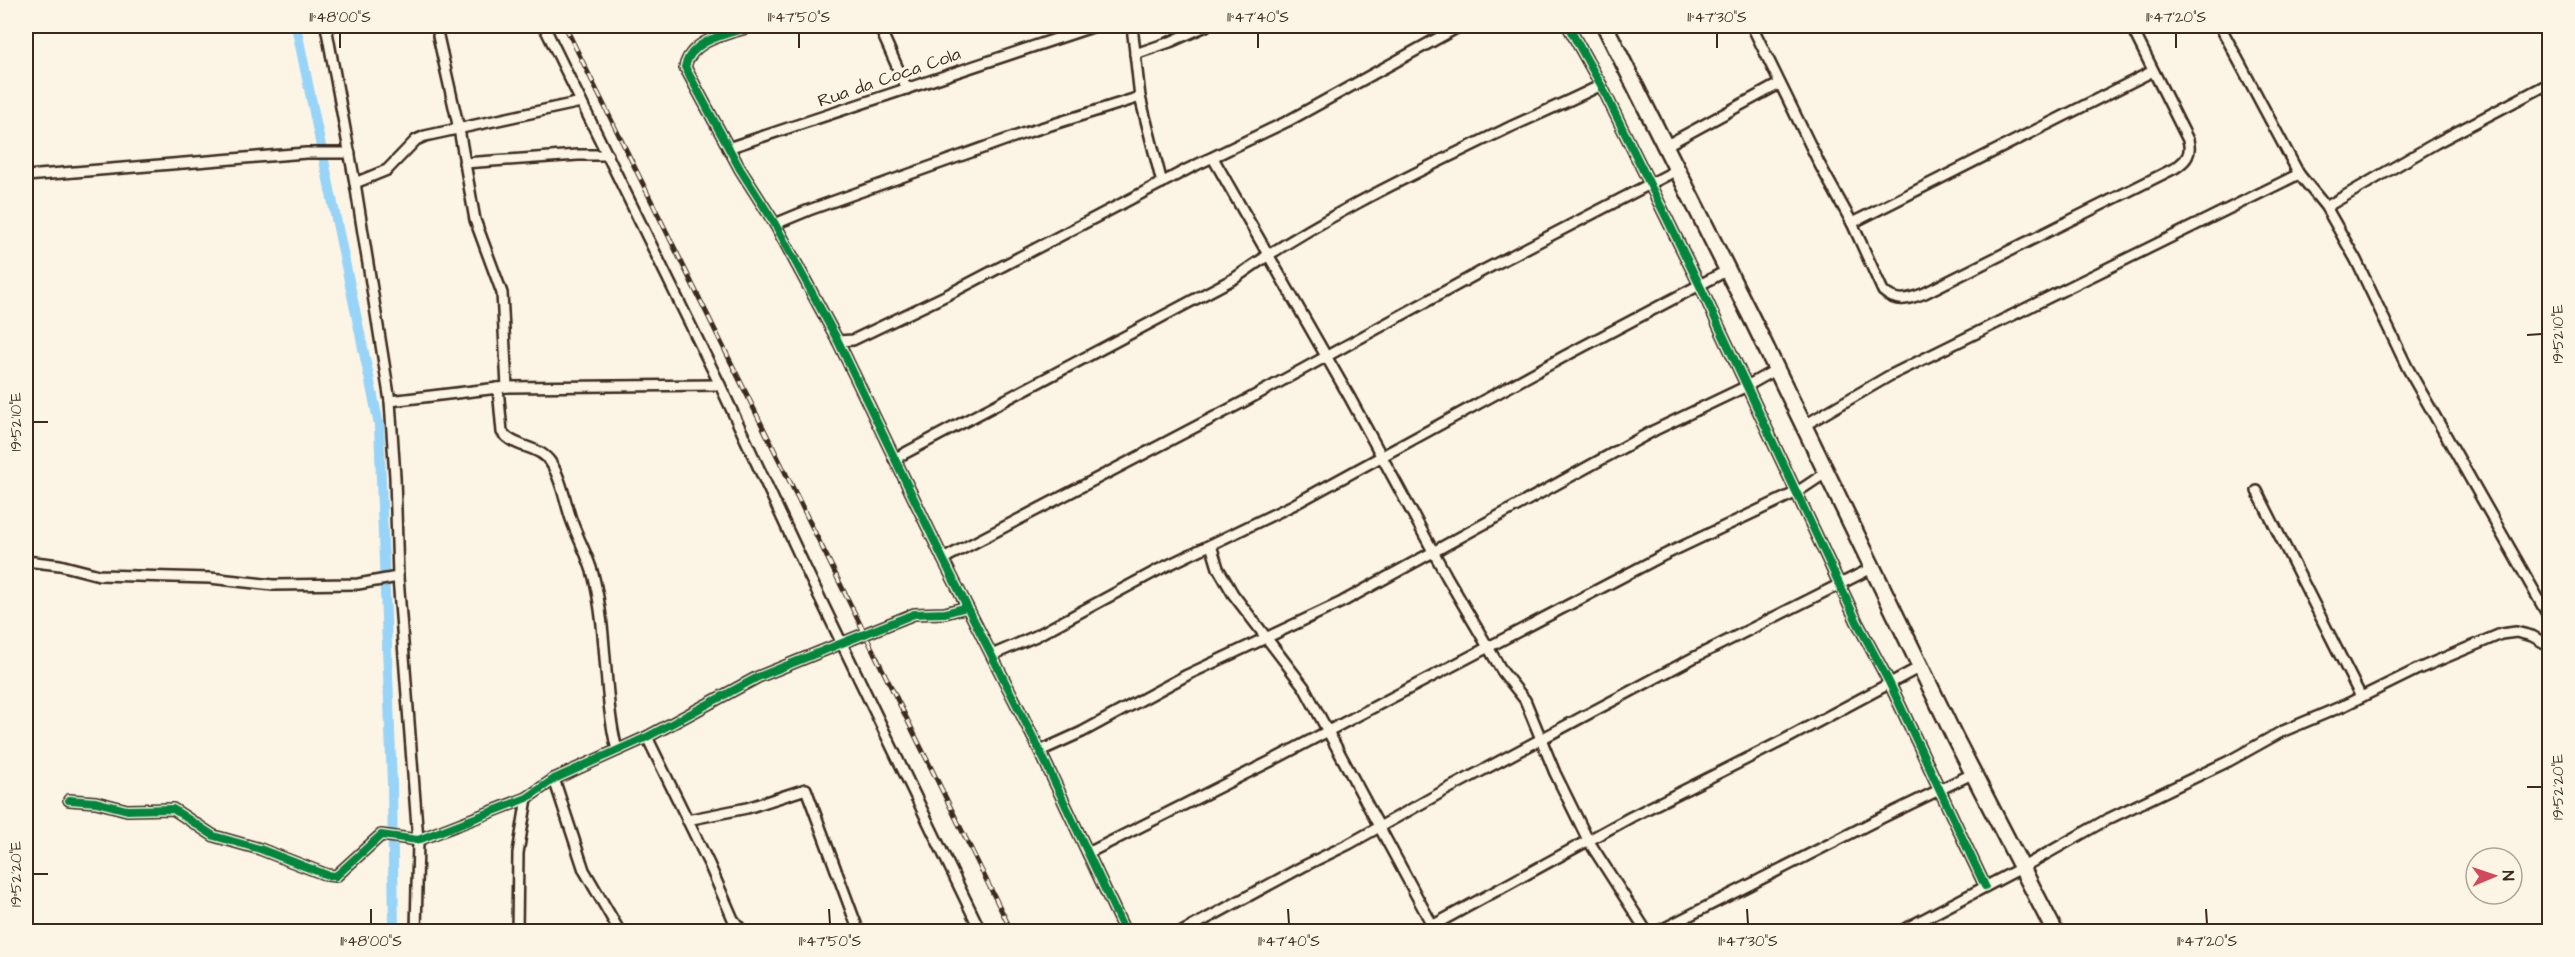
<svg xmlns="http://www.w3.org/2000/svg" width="2575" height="957" viewBox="0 0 2575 957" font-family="'Architects Daughter',sans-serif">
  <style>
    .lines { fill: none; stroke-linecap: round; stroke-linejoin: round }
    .canal { stroke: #97d4f8; stroke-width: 10 }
    .minor-casing { stroke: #3b2a1e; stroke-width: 14 }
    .primary-casing { stroke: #3b2a1e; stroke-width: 20 }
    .minor { stroke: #fcf5e5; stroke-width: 9 }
    .primary { stroke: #fcf5e5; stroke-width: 15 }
    .rail-casing { stroke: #3b2a1e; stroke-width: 5 }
    .rail { stroke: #fcf5e5; stroke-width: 3; stroke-dasharray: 9; stroke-linecap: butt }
    .cycleway-casing { stroke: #fcf5e5; stroke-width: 11 }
    .cycleway { stroke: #00873e; stroke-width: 8 }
    .ticks { fill: none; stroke: #3b2a1e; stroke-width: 2 }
    .labels { text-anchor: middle; stroke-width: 6; stroke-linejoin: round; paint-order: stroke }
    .street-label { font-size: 18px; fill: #3b2a1e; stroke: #fcf5e5 }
    .neatline { fill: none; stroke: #3b2a1e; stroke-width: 2 }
    .ticks-label { font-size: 15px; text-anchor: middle; fill: #3b2a1e }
  </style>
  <rect width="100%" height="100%" fill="#fcf5e5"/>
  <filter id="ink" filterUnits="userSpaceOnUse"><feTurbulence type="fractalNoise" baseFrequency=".0167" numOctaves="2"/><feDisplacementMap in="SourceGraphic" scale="12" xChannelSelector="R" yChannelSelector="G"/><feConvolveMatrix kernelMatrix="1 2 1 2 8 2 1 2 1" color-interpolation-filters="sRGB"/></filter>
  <g filter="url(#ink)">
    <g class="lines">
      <path class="canal" d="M296,26l83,399 13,360 2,147"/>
      <defs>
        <g id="minor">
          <path d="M326,26l29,157 35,218 5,76 3,100 20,263 -2,92"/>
          <path d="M544,26l176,359 85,182 176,365"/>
          <path d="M752,26c-24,8 -61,13 -67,41l55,102 35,55 63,117 105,218 97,192 85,181"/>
          <path d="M879,26l28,63"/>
          <path d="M1132,26l8,71 22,86"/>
          <path d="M1568,26l33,59 99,201 157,336 32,60 96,204"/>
          <path d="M1752,26l68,139 32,58 31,68c14,13 26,8 42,2l250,-125c11,-7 17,-14 13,-28l-57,-114"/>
          <path d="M2220,26l79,148 27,33 30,53 51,107 143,252"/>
          <path d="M438,36l21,93 16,91 27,73 5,94 -9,1 4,44c13,17 38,13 49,31 10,15 14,38 20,56 7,20 18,38 23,59 14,57 9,116 23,172"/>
          <path d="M1135,54l35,-12 36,-16"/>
          <path d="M1665,146l114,-62"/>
          <path d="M728,148l367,-122"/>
          <path d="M1213,158l137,240 97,179 55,94 23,29 30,73 33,67 59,92"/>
          <path d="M464,163l114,-8h30"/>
          <path d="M26,176l280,-23h44"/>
          <path d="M355,183l32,-13 29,-30 9,-4 156,-34"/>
          <path d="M2326,207l110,-64 114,-60"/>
          <path d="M1852,223l301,-152"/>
          <path d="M775,224l34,-14 213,-76 118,-37"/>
          <path d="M838,341l15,-1 96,-46 239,-125 100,-48 172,-95"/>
          <path d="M507,387l213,-2"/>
          <path d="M390,401l108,-13"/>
          <path d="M1805,425l84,-49 410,-202"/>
          <path d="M894,459l341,-181c80,-58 182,-106 271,-149 32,-15 64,-28 95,-44"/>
          <path d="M2257,491l104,206"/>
          <path d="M1211,545l7,23 15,26 71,93 132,245"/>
          <path d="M943,559l302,-158 239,-131 193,-100"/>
          <path d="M26,561l34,4 39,10 111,3 63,7 85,-1 40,-7"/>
          <path d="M992,655l44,-19 124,-67 133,-64 272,-149 163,-86"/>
          <path d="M647,737l62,127 24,55 10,13"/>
          <path d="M1040,751l42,-19 105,-57 155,-73 313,-172 92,-44 30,-17"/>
          <path d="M554,779l30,91 36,62"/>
          <path d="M69,800l27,2 31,8 46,-1 41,27 46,13 67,26 9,1 45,-41 37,5 109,-42 27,-19 93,-42 111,-60 156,-63 31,-1 22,-6"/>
          <path d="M687,820l60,-12 59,-19 53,143"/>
          <path d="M1088,853l183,-92 391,-205 135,-64 30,-20"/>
          <path d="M517,932l1,-79 9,-55"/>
          <path d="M1182,932l120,-65 47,-23 93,-52 251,-134 179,-90"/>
          <path d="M1421,932l210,-115 153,-77 138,-74"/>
          <path d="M1657,932l214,-109 103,-50"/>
          <path d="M1899,932l124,-65 83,-47 123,-59 52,-29 64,-27 73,-36 83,-35 15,-2 16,4 18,10"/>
        </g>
        <path id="primary" d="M1605,26l149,297 201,415 100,194"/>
      </defs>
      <use href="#minor" class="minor-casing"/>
      <use href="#primary" class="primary-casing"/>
      <use href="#minor" class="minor"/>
      <use href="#primary" class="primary"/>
      <defs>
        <path id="rail" d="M565,26l447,906"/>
      </defs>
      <use href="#rail" class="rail-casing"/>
      <use href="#rail" class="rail"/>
      <defs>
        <g id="cycleway">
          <path d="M752,26c-24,8 -61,13 -67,41l55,102 35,55 63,117 105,218 97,192 85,181"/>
          <path d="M1568,26l33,59 99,201 157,336 32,60 96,204"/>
          <path d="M69,800l27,2 31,8 46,-1 41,27 46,13 67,26 9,1 45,-41 37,5 109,-42 27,-19 93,-42 111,-60 156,-63 31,-1 22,-6"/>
        </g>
      </defs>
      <use href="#cycleway" class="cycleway-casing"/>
      <use href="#cycleway" class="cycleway"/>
    </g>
  </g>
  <path class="ticks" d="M340,33v15M799,33v15M1258,33v15M1717,33v15M2176,33v15M2527,335l15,-1M33,422h15M2527,787h15M33,874h15M371,909v15M829,909l1,15M1288,909l1,15M1747,909l1,15M2206,909l1,15"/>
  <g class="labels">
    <g class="street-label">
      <text transform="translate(889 77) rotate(-19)" y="6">Rua da Coca Cola</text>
    </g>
  </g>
  <rect width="2575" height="957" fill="none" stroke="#fcf5e5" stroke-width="66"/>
  <g transform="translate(2494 876) rotate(88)"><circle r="28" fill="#fcf5e5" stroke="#afa495" stroke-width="1.5"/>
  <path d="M0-4.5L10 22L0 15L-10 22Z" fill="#d1495b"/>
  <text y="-9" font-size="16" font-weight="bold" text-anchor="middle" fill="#3b2a1e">N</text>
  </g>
  <rect x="33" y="33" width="2509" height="891" class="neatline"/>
  <g class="ticks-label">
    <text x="340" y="22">11°48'00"S</text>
    <text x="799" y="22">11°47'50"S</text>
    <text x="1258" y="22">11°47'40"S</text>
    <text x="1717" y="22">11°47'30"S</text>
    <text x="2176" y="22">11°47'20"S</text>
    <text transform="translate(2558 334) rotate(-90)" y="5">19°52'10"E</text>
    <text transform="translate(16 422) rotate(-90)" y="5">19°52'10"E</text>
    <text transform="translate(2558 787) rotate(-90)" y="5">19°52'20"E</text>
    <text transform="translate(16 874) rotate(-90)" y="5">19°52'20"E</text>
    <text x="371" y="946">11°48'00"S</text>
    <text x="830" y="946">11°47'50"S</text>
    <text x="1289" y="946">11°47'40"S</text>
    <text x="1748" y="946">11°47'30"S</text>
    <text x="2207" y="946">11°47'20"S</text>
  </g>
</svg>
